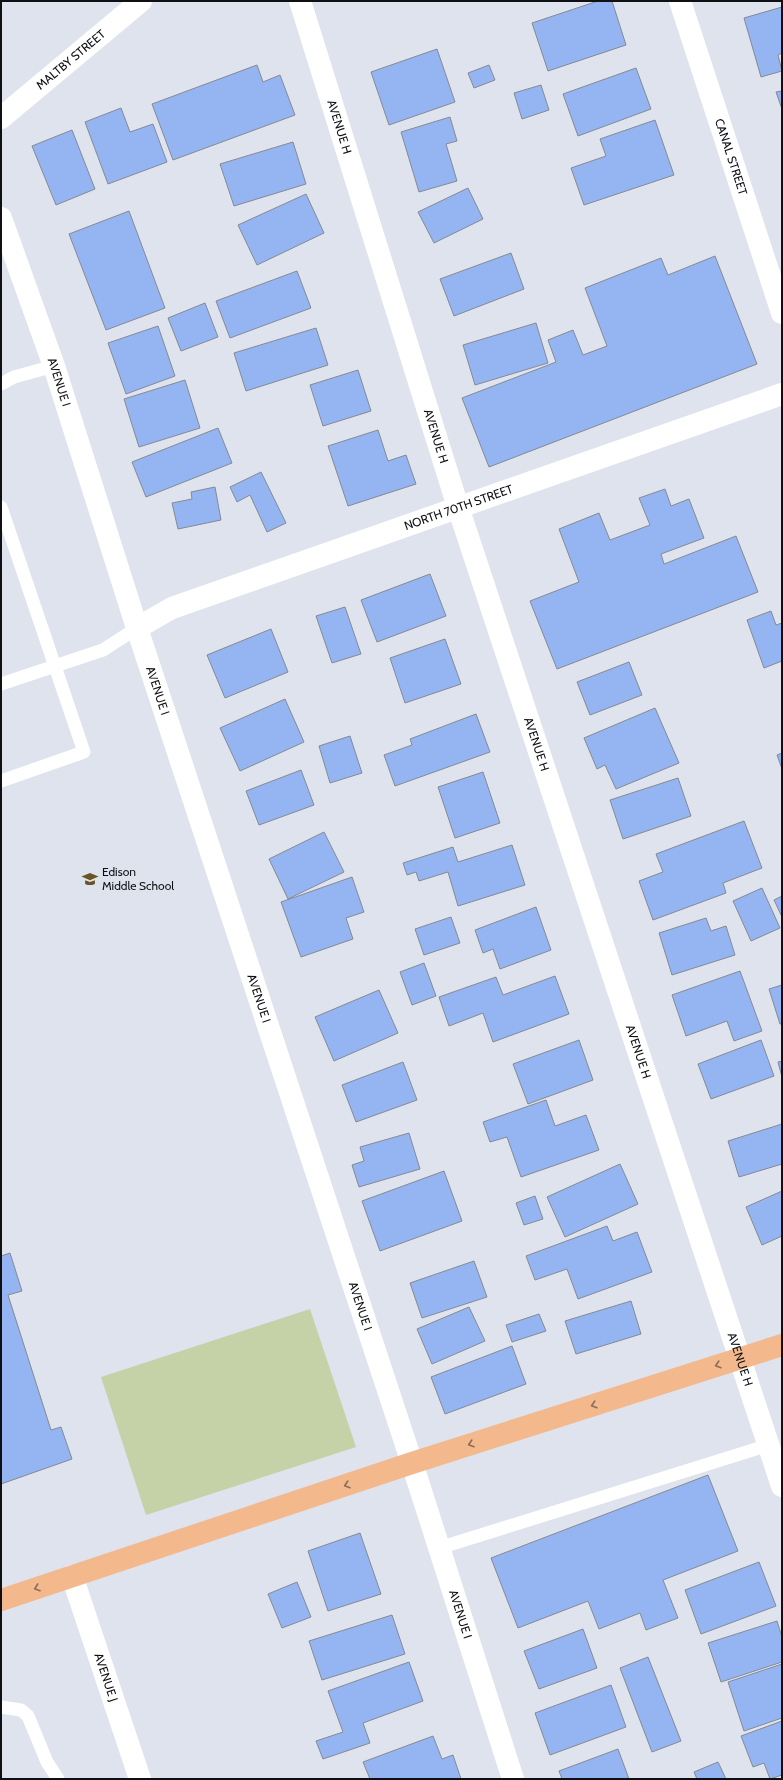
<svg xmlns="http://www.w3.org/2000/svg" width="783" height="1780" viewBox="0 0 783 1780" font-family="Cabin,sans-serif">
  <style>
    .green { fill: #c5d2a8 }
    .building { fill: #94b4f2; stroke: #858a93 }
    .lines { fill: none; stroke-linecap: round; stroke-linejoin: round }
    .service { stroke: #fff; stroke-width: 13 }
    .minor { stroke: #fff; stroke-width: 22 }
    .tertiary { stroke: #fff; stroke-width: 22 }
    .primary { stroke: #f3b88c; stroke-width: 22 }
    .oneway { stroke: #8c6c56 }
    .labels { text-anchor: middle; stroke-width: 3; stroke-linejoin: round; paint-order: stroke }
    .street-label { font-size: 12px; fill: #0e1013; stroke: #dee3ed }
    .poi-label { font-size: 12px; fill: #0e1013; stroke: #dee3ed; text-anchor: start }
  </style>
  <rect width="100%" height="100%" fill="#dee3ed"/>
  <path class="green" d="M310,1309l46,138 -210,68 -45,-138z"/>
  <g class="building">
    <path d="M598,1h14l14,44 -78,26 -16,-48z"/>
    <path d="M782,7v46l-4,2 4,16 -21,6 -17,-59z"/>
    <path d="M437,49l18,53 -66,23 -18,-53z"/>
    <path d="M257,65l6,17 17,-7 15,40 -122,45 -21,-56z"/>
    <path d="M489,65l6,15 -21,8 -6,-15z"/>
    <path d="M636,68l15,41 -73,27 -15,-42z"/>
    <path d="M541,85l8,25 -27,9 -8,-26z"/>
    <path d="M782,91v18l-6,-17z"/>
    <path d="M121,108l9,24 23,-8 14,38 -59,22 -23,-62z"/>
    <path d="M450,117l7,24 -11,3 11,37 -38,11 -18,-60z"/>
    <path d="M655,120l19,55 -90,30 -13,-37 35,-12 -6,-17z"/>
    <path d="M72,130l23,59 -39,16 -24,-59z"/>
    <path d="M293,142l13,42 -72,22 -14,-42z"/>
    <path d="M468,188l15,31 -49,24 -16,-31z"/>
    <path d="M306,194l18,39 -67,32 -19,-40z"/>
    <path d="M129,211l36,97 -59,22 -37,-96z"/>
    <path d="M511,253l13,36 -70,27 -14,-37z"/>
    <path d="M715,256l42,108 -268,103 -27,-69 94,-36 -8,-22 25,-10 10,25 24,-9 -22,-58 76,-30 7,17z"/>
    <path d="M297,271l14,37 -81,30 -14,-37z"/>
    <path d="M205,303l13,34 -37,14 -13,-33z"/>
    <path d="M536,323l12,40 -73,22 -12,-40z"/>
    <path d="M158,326l17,50 -49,18 -18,-51z"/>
    <path d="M316,328l12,37 -82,26 -12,-38z"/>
    <path d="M358,370l13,41 -48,15 -13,-41z"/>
    <path d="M185,380l15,48 -61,19 -15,-48z"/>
    <path d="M218,428l14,35 -86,34 -14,-35z"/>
    <path d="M378,430l10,31 18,-6 10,29 -68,22 -20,-60z"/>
    <path d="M261,472l25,51 -19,9 -17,-37 -13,7 -7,-15z"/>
    <path d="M215,487l6,33 -43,9 -6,-26 20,-4 -1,-7z"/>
    <path d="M665,489l6,17 18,-7 15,39 -43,16 3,10 72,-28 22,56 -201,77 -27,-68 49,-19 -20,-53 40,-16 11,27 40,-15 -11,-27z"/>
    <path d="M430,574l16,42 -69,26 -16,-42z"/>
    <path d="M345,607l16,47 -29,9 -16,-47z"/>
    <path d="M771,611l5,14 6,-2v38l-18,7 -17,-48z"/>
    <path d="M271,629l17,43 -63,26 -18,-43z"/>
    <path d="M445,639l16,45 -56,19 -15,-45z"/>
    <path d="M629,662l13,33 -52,20 -13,-33z"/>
    <path d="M285,699l19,43 -64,29 -20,-43z"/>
    <path d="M655,708l24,55 -63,26 -11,-24 -8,4 -13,-31z"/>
    <path d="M476,714l14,38 -95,34 -11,-31 28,-10 -2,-6z"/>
    <path d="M350,736l12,37 -32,10 -11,-37z"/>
    <path d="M782,753v16l-5,-14z"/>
    <path d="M301,770l13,35 -55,20 -13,-34z"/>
    <path d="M483,772l17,51 -45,15 -17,-51z"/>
    <path d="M678,778l13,38 -68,23 -13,-39z"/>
    <path d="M744,821l18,47 -39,15 3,10 -73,27 -14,-39 24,-9 -7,-18z"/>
    <path d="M324,832l20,40 -56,27 -19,-40z"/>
    <path d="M512,845l13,40 -67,21 -10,-34 -29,9 -3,-9 -9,3 -4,-12 50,-16 5,15z"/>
    <path d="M352,877l12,35 -18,6 7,21 -52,18 -20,-55z"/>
    <path d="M762,888l18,40 -29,13 -18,-40z"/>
    <path d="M782,896v21l-8,-17z"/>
    <path d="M536,907l15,43 -51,19 -7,-20 -10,4 -8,-23z"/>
    <path d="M451,917l9,26 -36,12 -9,-26z"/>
    <path d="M706,918l5,13 15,-5 9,29 -63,20 -13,-42z"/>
    <path d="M424,963l12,33 -24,9 -12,-33z"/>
    <path d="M740,971l22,60 -28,10 -7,-20 -41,15 -14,-41z"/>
    <path d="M555,976l14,38 -76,28 -10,-29 -34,13 -10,-29 57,-20 7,18z"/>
    <path d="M782,985v39h-2l-11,-35z"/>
    <path d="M379,990l19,43 -64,28 -19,-44z"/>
    <path d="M579,1040l14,40 -65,24 -15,-40z"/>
    <path d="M761,1040l13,36 -63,23 -13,-35z"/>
    <path d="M782,1061v16l-4,-15z"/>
    <path d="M403,1062l14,38 -61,22 -14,-37z"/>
    <path d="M546,1100l9,26 31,-11 13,35 -78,27 -14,-40 -17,5 -7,-20z"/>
    <path d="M782,1124v40l-43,13 -11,-36z"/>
    <path d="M409,1133l11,36 -61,18 -7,-22 12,-4 -4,-14z"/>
    <path d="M620,1164l18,40 -73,33 -18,-40z"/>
    <path d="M444,1171l18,50 -82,30 -18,-50z"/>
    <path d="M782,1191v45l-20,9 -16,-38z"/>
    <path d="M535,1196l8,23 -19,6 -8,-22z"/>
    <path d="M607,1226l6,15 24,-9 15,40 -74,27 -11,-30 -32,11 -9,-24z"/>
    <path d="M10,1253l12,38 -14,4 43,135 10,-3 11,32 -71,25v-228z"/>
    <path d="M474,1261l13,36 -65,21 -12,-35z"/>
    <path d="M631,1301l10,33 -65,20 -11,-33z"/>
    <path d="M469,1307l16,34 -53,23 -15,-35z"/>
    <path d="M539,1314l7,17 -34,11 -6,-17z"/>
    <path d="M512,1346l14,38 -81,30 -14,-37z"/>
    <path d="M708,1475l30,76 -75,29 15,38 -32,12 -6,-17 -41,16 -11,-28 -70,27 -27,-70z"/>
    <path d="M360,1533l21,61 -53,17 -20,-60z"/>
    <path d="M759,1562l17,44 -75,28 -16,-44z"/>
    <path d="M297,1582l14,35 -29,11 -14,-34z"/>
    <path d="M392,1615l13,39 -83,26 -13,-39z"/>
    <path d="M777,1621l5,16v25l-61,20 -13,-39z"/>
    <path d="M583,1629l14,39 -58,21 -15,-38z"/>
    <path d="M648,1657l33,84 -29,11 -32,-84z"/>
    <path d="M409,1662l14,39 -60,22 7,20 -47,16 -7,-18 27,-9 -15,-41z"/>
    <path d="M782,1664v54l-38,13 -16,-49z"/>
    <path d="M611,1685l15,42 -76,28 -15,-42z"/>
    <path d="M782,1721v54l-12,4 -6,-16 -11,4 -12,-31z"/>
    <path d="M433,1736l9,23 11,-4 8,24h-91l-7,-17z"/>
    <path d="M618,1749l11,30h-67l-3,-8z"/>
    <path d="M718,1762l8,17h-29l-3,-7z"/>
  </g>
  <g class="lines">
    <g class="service">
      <path d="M1,384l13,-7 40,-11"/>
      <path d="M1,507l83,245 -83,29"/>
      <path d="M1,684l102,-34 34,-22"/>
      <path d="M439,1548l330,-103"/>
      <path d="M1,1707l20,3 7,6 19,46 11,17"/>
    </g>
    <g class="minor">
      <path id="s1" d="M300,1l158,506 324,979"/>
      <path id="s2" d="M1,118l140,-117"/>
      <path id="s3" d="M1,218l53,148 83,262 275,835 101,316"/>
      <path id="s4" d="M137,628l35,-20 610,-214"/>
      <path id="s5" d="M72,1576l68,203"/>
    </g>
    <path class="tertiary" id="s6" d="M680,1l102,312"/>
    <path class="primary" d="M1,1600l411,-137 370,-118"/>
  </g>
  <defs><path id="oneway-chevron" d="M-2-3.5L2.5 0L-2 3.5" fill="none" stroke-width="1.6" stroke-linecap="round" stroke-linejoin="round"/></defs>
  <g class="oneway">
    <use href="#oneway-chevron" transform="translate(718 1365) rotate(162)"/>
    <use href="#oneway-chevron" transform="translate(594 1405) rotate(162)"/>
    <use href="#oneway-chevron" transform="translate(471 1444) rotate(162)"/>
    <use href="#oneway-chevron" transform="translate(347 1485) rotate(162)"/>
    <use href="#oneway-chevron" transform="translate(37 1588) rotate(161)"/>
  </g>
  <defs>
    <symbol id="school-bare" viewBox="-9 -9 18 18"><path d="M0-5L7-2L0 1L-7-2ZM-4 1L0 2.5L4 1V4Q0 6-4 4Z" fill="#6a5423" stroke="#dee3ed" stroke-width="2.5" paint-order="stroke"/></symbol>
  </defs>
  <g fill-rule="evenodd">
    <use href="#school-bare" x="79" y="868" width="22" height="22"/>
  </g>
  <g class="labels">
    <g class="street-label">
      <text dy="4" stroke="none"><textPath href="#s2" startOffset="91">MALTBY STREET</textPath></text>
      <text dy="4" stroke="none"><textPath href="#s1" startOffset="132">AVENUE H</textPath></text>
      <text dy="4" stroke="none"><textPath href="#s6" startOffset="164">CANAL STREET</textPath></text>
      <text dy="4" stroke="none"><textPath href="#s3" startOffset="174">AVENUE I</textPath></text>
      <text dy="4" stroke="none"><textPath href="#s1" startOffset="456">AVENUE H</textPath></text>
      <text dy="4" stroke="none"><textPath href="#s4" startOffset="344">NORTH 70TH STREET</textPath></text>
      <text dy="4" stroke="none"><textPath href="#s3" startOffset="498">AVENUE I</textPath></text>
      <text dy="4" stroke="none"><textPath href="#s1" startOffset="780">AVENUE H</textPath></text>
      <text dy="4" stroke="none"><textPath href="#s3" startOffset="822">AVENUE I</textPath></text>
      <text dy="4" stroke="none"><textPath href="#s1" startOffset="1104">AVENUE H</textPath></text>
      <text dy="4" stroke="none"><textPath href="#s3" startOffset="1146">AVENUE I</textPath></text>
      <text dy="4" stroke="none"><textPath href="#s1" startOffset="1428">AVENUE H</textPath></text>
      <text dy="4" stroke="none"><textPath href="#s3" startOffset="1470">AVENUE I</textPath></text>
      <text dy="4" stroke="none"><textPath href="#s5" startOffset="107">AVENUE J</textPath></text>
    </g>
    <g class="poi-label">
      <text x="102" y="876">Edison<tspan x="102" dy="14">Middle School</tspan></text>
    </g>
  </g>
  <rect width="783" height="1780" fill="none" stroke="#0e1013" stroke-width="4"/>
</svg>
